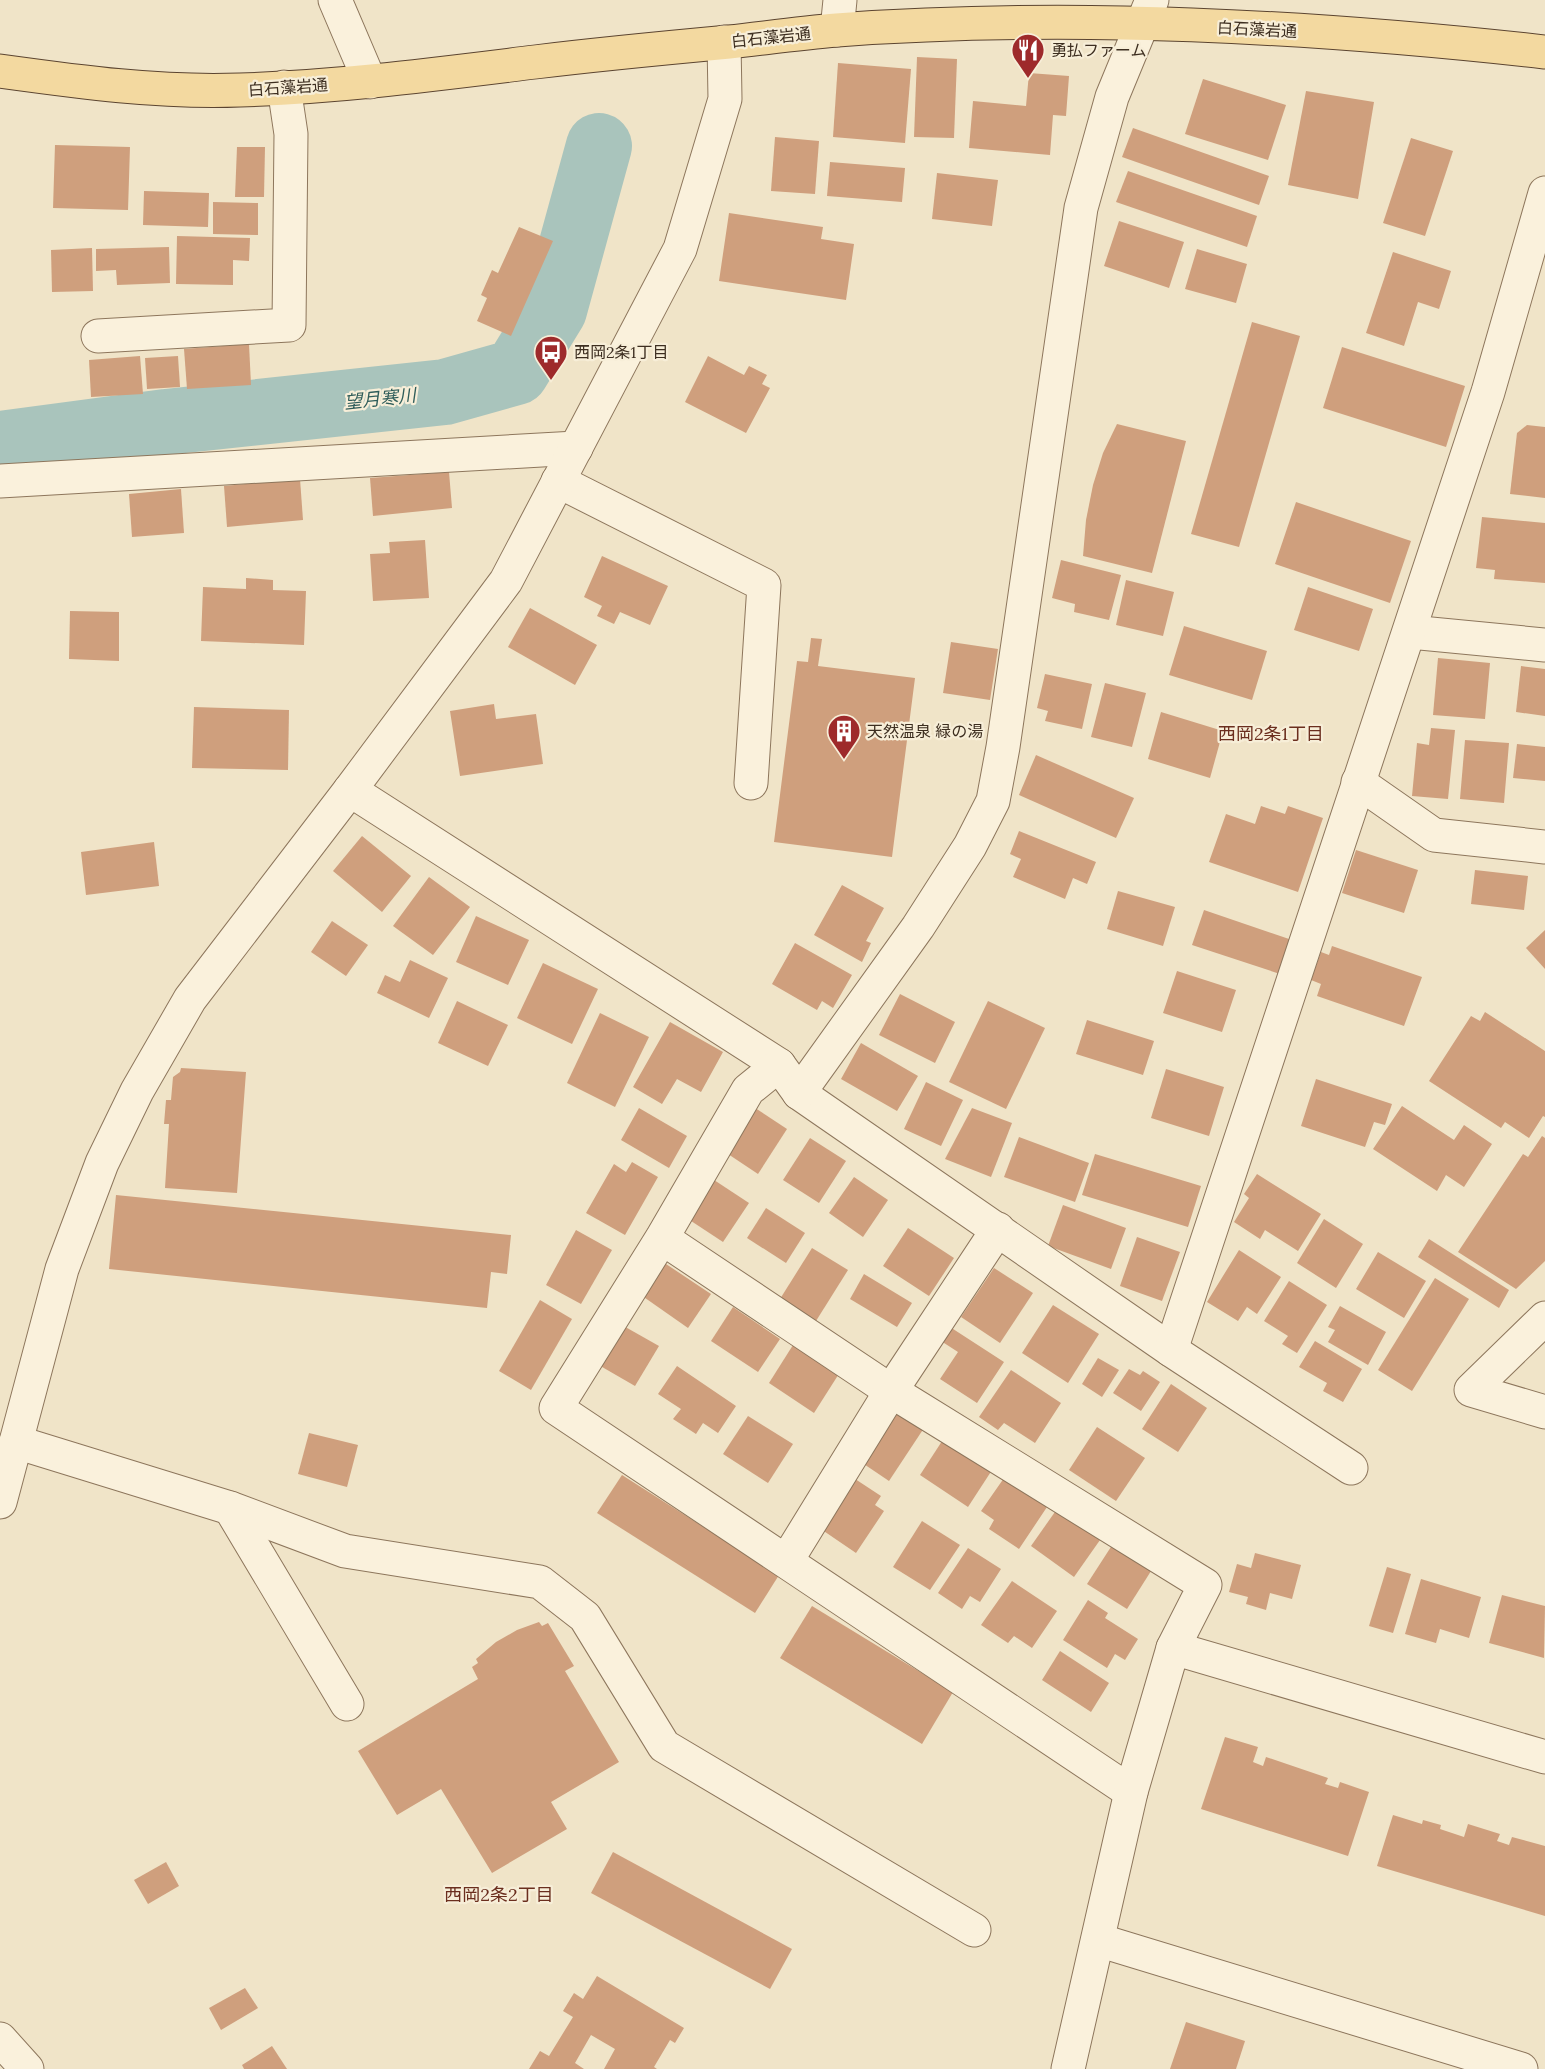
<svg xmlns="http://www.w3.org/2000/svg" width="1545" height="2069" viewBox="0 0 1545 2069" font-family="Lora,'Noto Sans JP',serif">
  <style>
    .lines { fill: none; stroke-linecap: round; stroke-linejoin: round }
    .river { stroke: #a9c4bc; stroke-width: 66 }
    .building { fill: #cf9f7d }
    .minor-casing { stroke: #8d765c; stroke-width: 35 }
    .major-casing { stroke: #5b4430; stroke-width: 35 }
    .minor { stroke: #faf1dc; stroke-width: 33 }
    .major { stroke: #f3d9a0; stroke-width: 33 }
    .labels { text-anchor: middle; stroke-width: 4.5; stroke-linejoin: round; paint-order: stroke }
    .street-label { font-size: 16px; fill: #3d2e20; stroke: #f7eed8 }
    .poi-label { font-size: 16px; fill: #3d2e20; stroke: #f7eed8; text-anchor: start }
    .water-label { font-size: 18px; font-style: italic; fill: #2f5d5a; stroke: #f7eed8 }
    .neighbourhood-label { font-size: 18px; fill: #6b2e1e; stroke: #f7eed8 }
  </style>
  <rect width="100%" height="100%" fill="#f0e4c8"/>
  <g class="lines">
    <path class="river" d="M0,444l166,-22 279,-30 71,-20 38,-62 45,-164"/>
  </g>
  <g class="building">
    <path d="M917,57l40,2 -3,79 -40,-1z"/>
    <path d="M838,63l73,6 -6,74 -72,-6z"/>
    <path d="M1029,73l40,3 -3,40 -13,-1 -3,40 -81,-7 4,-47 53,5z"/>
    <path d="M1203,79l83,26 -18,55 -83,-26z"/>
    <path d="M1306,91l68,11 -16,97 -70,-14z"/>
    <path d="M1133,128l136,48 -10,29 -137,-48z"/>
    <path d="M775,137l44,4 -4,53 -44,-3z"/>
    <path d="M1411,138l42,13 -28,85 -42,-13z"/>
    <path d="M55,145l75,2 -2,63 -75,-2z"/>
    <path d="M237,147h28l-1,50h-29z"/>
    <path d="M830,162l75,6 -3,34 -75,-6z"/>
    <path d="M1128,171l129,45 -10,31 -131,-45z"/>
    <path d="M937,173l61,7 -6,46 -60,-7z"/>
    <path d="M144,191l65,2 -1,34 -65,-2z"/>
    <path d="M213,202l45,1v32l-45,-1z"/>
    <path d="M729,213l94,14 -2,12 33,5 -8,56 -127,-19z"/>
    <path d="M1119,221l65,21 -15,46 -65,-22z"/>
    <path d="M519,227l34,14 -42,95 -34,-15 10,-23 -6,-3 11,-25 6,3z"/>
    <path d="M177,236l73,2 -1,23 -16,-1v25l-57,-1z"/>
    <path d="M169,247l1,36 -53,2 -1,-15 -20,1v-22z"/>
    <path d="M92,248l1,43 -41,1 -1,-42z"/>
    <path d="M1197,249l50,15 -11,39 -51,-14z"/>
    <path d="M1393,252l58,19 -12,38 -21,-7 -14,44 -38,-13z"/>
    <path d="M1252,322l48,14 -61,211 -48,-13z"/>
    <path d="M249,344l2,41 -64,4 -3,-40z"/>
    <path d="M1342,347l123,39 -19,61 -123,-39z"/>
    <path d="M140,356l3,38 -52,3 -2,-37z"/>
    <path d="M178,356l2,31 -33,2 -2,-31z"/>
    <path d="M708,356l36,19 5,-9 18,9 -5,9 8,4 -24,45 -61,-31z"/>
    <path d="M1117,424l69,17 -34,132 -69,-17 3,-36 7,-35 10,-32z"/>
    <path d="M1527,425l18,2v71l-35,-4 7,-61z"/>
    <path d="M449,472l3,36 -79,8 -3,-38z"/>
    <path d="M300,479l3,41 -76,7 -3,-41z"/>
    <path d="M181,489l3,44 -52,4 -3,-43z"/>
    <path d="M1296,502l115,39 -21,62 -115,-39z"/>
    <path d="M1482,517l63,6v60l-51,-4 1,-9 -19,-2z"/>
    <path d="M425,540l4,58 -56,3 -3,-47 20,-1 -1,-11z"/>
    <path d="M602,556l66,30 -18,39 -30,-13 -6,12 -17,-8 5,-10 -18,-9z"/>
    <path d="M1061,560l60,15 -12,45 -35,-8 1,-8 -23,-6z"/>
    <path d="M246,578l27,2v10l33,1 -2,54 -103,-4 2,-54 43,2z"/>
    <path d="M1126,580l48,12 -11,44 -47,-11z"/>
    <path d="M1308,587l65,22 -14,42 -65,-21z"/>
    <path d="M530,608l67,37 -22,40 -67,-38z"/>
    <path d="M70,611l49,1v49l-50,-2z"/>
    <path d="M1184,626l83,25 -15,49 -83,-25z"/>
    <path d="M811,638l11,1 -4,27 97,12 -23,179 -118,-15 23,-181 11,1z"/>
    <path d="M951,642l47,7 -8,51 -47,-7z"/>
    <path d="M1438,658l52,5 -5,56 -52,-4z"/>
    <path d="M1521,666l24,3v47l-29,-4z"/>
    <path d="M1045,674l47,10 -10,45 -37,-8 3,-10 -11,-3z"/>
    <path d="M1105,683l41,10 -14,54 -41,-10z"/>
    <path d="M494,704l2,15 40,-5 7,50 -83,12 -10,-65z"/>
    <path d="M194,707l95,3 -1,60 -96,-2z"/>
    <path d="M1161,712l62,19 -13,47 -62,-19z"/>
    <path d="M1431,728l24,2 -7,69 -36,-3 5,-53 12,2z"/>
    <path d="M1465,740l44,3 -5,60 -44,-4z"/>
    <path d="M1517,744l28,3v34l-32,-3z"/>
    <path d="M1036,755l98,43 -18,40 -97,-43z"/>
    <path d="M1261,806l24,8 3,-8 35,12 -25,74 -89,-30 17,-48 29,10z"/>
    <path d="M1019,831l77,31 -9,22 -14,-6 -8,21 -52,-22 8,-18 -11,-5z"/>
    <path d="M362,836l49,40 -29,36 -49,-41z"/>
    <path d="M154,842l5,44 -73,9 -5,-43z"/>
    <path d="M1356,850l62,20 -14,43 -62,-20z"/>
    <path d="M1475,870l53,6 -4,34 -53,-6z"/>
    <path d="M429,877l41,30 -37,48 -40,-29z"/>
    <path d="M842,885l42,23 -18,33 5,2 -9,19 -48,-27z"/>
    <path d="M1118,891l57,16 -12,39 -56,-17z"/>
    <path d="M1204,910l88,30 -12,34 -88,-29z"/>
    <path d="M476,916l53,24 -21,45 -52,-23z"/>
    <path d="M332,921l36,24 -22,31 -35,-24z"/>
    <path d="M1545,930v39l-19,-21z"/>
    <path d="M795,943l57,32 -19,33 -11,-7 -5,9 -45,-26z"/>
    <path d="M1332,946l90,31 -18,49 -87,-30 4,-12 -10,-4 10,-28 8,3z"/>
    <path d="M410,960l38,18 -19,40 -52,-25 8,-18 15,7z"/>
    <path d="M543,963l55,26 -26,55 -55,-26z"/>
    <path d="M1177,971l59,19 -14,42 -59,-19z"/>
    <path d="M900,994l55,28 -20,41 -56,-28z"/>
    <path d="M457,1001l51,24 -20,41 -50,-23z"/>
    <path d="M988,1001l57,27 -39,81 -57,-27z"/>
    <path d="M1485,1012l60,39v66l-2,-1 -14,22 -24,-16 -4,6 -72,-47 42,-65 9,5z"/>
    <path d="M600,1013l49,24 -34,70 -48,-24z"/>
    <path d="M1087,1020l67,21 -11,34 -67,-21z"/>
    <path d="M670,1022l53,30 -22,40 -24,-13 -15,25 -29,-17z"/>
    <path d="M861,1043l57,33 -21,35 -56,-32z"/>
    <path d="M181,1068l65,4 -9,121 -72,-5 4,-64h-5l2,-24h5l2,-23 7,-5z"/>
    <path d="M1166,1069l58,18 -15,49 -58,-18z"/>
    <path d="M1316,1079l76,25 -7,21 -11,-3 -9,25 -64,-21z"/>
    <path d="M926,1082l37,18 -22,46 -37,-17z"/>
    <path d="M749,1104l38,25 -29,45 -39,-26z"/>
    <path d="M1402,1106l52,34 10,-15 28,19 -28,43 -18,-12 -9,16 -64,-42z"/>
    <path d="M639,1108l48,28 -18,32 -48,-28z"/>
    <path d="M972,1108l40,15 -21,54 -46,-18z"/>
    <path d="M1542,1136l3,2v123l-29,28 -58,-37 65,-98 5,3z"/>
    <path d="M1019,1137l70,26 -14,39 -71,-25z"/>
    <path d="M810,1138l36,23 -27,42 -36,-23z"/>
    <path d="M1095,1154l106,32 -13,41 -106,-32z"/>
    <path d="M632,1162l26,15 -33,58 -39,-22 28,-49 12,8z"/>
    <path d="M1257,1174l64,40 -23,37 -33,-21 -5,9 -26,-17 15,-24 -5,-4z"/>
    <path d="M708,1176l41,27 -26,39 -41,-27z"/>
    <path d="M854,1177l34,23 -25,37 -34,-24z"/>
    <path d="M116,1195l395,40 -4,39 -16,-2 -4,36 -378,-39z"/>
    <path d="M1063,1205l63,23 -15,41 -63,-23z"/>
    <path d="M766,1208l39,25 -19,30 -39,-25z"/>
    <path d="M1324,1219l39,25 -27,44 -39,-25z"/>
    <path d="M908,1228l46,30 -25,38 -46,-30z"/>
    <path d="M576,1230l36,20 -31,54 -35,-19z"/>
    <path d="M1137,1237l43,15 -18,49 -42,-15z"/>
    <path d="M1429,1239l80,51 -10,18 -81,-51z"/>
    <path d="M812,1248l36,22 -32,51 -36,-22z"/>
    <path d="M1239,1250l42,27 -24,37 -10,-7 -9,14 -31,-19z"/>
    <path d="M1378,1252l48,29 -22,37 -48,-29z"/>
    <path d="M660,1260l51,34 -23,34 -50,-35z"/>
    <path d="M994,1268l39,25 -33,50 -39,-26z"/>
    <path d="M864,1274l48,29 -15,24 -47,-28z"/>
    <path d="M1435,1278l34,21 -57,92 -34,-21z"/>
    <path d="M1289,1281l38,24 -30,48 -15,-9 6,-8 -24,-15z"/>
    <path d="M540,1300l32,19 -41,71 -32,-19z"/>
    <path d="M1053,1305l46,29 -31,49 -46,-30z"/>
    <path d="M1340,1306l46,26 -18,33 -40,-23 7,-12 -7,-3z"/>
    <path d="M733,1307l47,32 -22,33 -47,-31z"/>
    <path d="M613,1320l46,26 -24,40 -45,-26z"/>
    <path d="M950,1327l54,35 -27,41 -37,-24 18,-27 -17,-11z"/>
    <path d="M1315,1341l47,28 -19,33 -20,-11 4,-8 -28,-16z"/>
    <path d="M793,1345l49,24 -28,44 -45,-30z"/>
    <path d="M1098,1358l21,12 -17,27 -20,-13z"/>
    <path d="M677,1366l59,40 -18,27 -15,-10 -7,11 -23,-15 8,-10 -23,-15z"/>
    <path d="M1129,1369l11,6 3,-4 17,11 -19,29 -28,-18z"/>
    <path d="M1011,1370l50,33 -26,40 -31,-20 -6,7 -19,-13z"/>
    <path d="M1171,1384l36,24 -29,44 -36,-23z"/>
    <path d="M889,1401l37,24 -37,56 -37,-25z"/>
    <path d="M748,1416l45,28 -25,39 -45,-29z"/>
    <path d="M1097,1427l48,31 -29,43 -47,-31z"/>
    <path d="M309,1433l49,12 -11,42 -49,-13z"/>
    <path d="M946,1435l48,32 -26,40 -48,-32z"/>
    <path d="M846,1473l35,23 -6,9 9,6 -28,42 -44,-30z"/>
    <path d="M622,1475l157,100 -24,38 -158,-100z"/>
    <path d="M1004,1478l43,29 -28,42 -30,-20 5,-9 -13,-9z"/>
    <path d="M1057,1509l43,31 -26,37 -43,-31z"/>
    <path d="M922,1521l38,24 -30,45 -37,-23z"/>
    <path d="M1118,1536l40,24 -31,49 -40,-25z"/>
    <path d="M968,1548l33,21 -21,33 -10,-6 -8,13 -24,-16z"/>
    <path d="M1255,1553l46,12 -9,34 -22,-6 -4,17 -20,-6 2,-7 -19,-5 8,-28 14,4z"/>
    <path d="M1387,1567l24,7 -18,59 -24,-7z"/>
    <path d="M1421,1579l60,18 -12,41 -29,-9 -4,14 -31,-9z"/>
    <path d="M1012,1581l45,30 -25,37 -18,-12 -6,7 -27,-18z"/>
    <path d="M1502,1595l43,11 -1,52 -55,-15z"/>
    <path d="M1088,1600l20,13 -3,5 33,21 -13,21 -10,-6 -8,14 -44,-28z"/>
    <path d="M812,1606l141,86 -31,52 -142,-86z"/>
    <path d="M539,1622l3,4 6,-3 26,43 -9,5 54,91 -68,40 16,27 -75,44 -51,-84 -44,26 -39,-64 120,-72 -6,-12 6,-4 -2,-4 20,-17 21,-12z"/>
    <path d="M1060,1651l49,32 -18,29 -49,-32z"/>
    <path d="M1225,1737l33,10 -5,15 10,4 3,-9 62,21 -3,6 13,4 2,-6 29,10 -21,64 -147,-47z"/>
    <path d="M1393,1815l29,9 1,-4 18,5 -1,4 24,8 4,-13 32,10 -3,7 12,4 3,-8 33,9v70l-168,-50z"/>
    <path d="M613,1852l179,97 -22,40 -179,-96z"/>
    <path d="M166,1862l13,24 -31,18 -14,-24z"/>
    <path d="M597,1976l87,52 -9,15 -5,-3 -16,27 3,2h-53l11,-20 -24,-14 -16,28 9,6h-55l11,-18 9,5 24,-39 -10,-6 11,-18 9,6z"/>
    <path d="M245,1988l13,20 -37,22 -12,-22z"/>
    <path d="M1186,2022l59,19 -9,28h-66z"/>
    <path d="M272,2046l15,23h-43l-2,-4z"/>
  </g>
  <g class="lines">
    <defs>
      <g id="minor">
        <path d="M335,0l35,82"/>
        <path d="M837,30l3,-30"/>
        <path d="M98,336l191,-11 2,-191 -7,-47"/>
        <path d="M0,481l576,-33"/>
        <path d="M558,481l206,104 -13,198"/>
        <path d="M1410,632l135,13"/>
        <path d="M1358,782l76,53 111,12"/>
        <path d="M350,790l429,275 20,28 372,257 180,118"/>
        <path d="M799,1093l119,-166 52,-81 23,-45 10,-54 78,-539 31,-111 40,-97"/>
        <path d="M662,1238l229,153 314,194 -32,63 -42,144 -575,-384 106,-170 86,-148 31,-25"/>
        <path d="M1545,1318l-74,72 74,22"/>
        <path d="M1171,1350l317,-958 57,-199"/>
        <path d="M16,1442l214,66 115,43 195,31 45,35 79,129 310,184"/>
        <path d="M0,1502l62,-233 40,-106 35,-72 53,-92 160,-209 156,-209 174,-332 45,-150 -1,-57"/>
        <path d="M230,1508l117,196"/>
        <path d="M787,1560l104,-169 107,-162"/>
        <path d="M1173,1648l372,109"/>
        <path d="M1098,1940l423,129"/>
        <path d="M0,2039l27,30"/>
        <path d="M1068,2069l63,-277"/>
      </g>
      <path id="major" d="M0,71c80,11 160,22 240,19 99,-3 197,-16 295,-28 65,-8 129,-14 194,-20 36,-4 72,-9 108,-12 236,-17 474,-4 708,22"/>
    </defs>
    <use href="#minor" class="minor-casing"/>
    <use href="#major" class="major-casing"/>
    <use href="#minor" class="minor"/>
    <use href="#major" class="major"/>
  </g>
  <defs>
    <symbol id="restaurant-pin" viewBox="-11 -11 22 30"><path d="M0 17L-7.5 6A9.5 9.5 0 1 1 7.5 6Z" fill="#9e2a2b" stroke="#f7eed8"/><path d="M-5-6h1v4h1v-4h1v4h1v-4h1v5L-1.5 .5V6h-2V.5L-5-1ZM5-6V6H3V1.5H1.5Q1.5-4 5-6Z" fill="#fff"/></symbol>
    <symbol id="bus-pin" viewBox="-11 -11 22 30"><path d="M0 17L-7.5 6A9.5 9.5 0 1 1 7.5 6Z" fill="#9e2a2b" stroke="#f7eed8"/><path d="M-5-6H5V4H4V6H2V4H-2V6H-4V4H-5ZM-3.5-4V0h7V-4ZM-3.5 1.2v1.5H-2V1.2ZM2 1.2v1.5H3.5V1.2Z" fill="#fff"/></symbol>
    <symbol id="building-pin" viewBox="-11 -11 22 30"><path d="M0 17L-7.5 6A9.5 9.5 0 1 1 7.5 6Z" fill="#9e2a2b" stroke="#f7eed8"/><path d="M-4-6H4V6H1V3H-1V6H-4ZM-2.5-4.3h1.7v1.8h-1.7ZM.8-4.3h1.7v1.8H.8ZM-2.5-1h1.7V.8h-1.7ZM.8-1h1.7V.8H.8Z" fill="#fff"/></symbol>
  </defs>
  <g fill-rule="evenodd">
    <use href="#restaurant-pin" x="1009" y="31" width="38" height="52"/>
    <use href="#bus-pin" x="532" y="333" width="38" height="52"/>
    <use href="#building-pin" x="825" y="712" width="38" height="52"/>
  </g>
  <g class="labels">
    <g class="street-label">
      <text transform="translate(1257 29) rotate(3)" y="6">白石藻岩通</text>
      <text transform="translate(771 37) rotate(-6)" y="6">白石藻岩通</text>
      <text transform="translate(288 87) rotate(-4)" y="6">白石藻岩通</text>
    </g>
    <g class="poi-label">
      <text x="1051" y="56">勇払ファーム</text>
      <text x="574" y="358">西岡2条1丁目</text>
      <text x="867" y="737">天然温泉 緑の湯</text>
    </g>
    <g class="water-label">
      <text transform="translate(380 399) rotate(-6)" y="6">望月寒川</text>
    </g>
    <g class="neighbourhood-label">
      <text x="1271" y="740">西岡2条1丁目</text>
      <text x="499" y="1901">西岡2条2丁目</text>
    </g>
  </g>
</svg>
